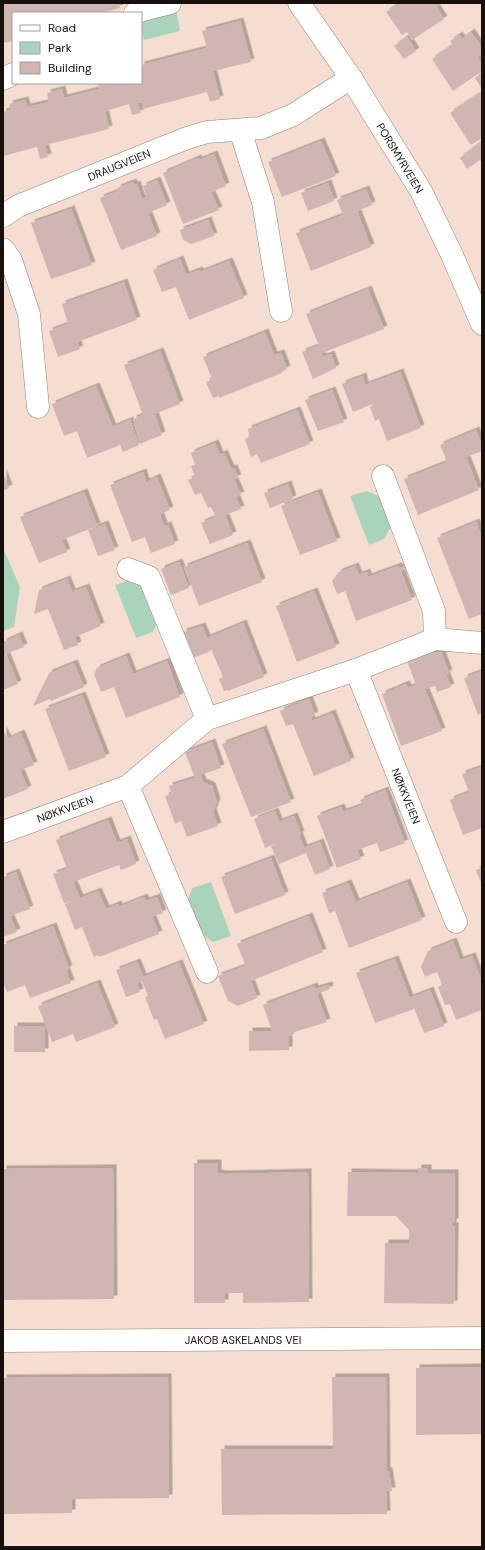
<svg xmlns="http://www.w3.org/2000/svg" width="485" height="1550" viewBox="0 0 485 1550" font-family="'DM Sans',sans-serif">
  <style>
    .green { fill: #aad3bc }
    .building { fill: #d0b6b2; filter: url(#shadow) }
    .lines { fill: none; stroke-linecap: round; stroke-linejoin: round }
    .minor-casing { stroke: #968175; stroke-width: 23 }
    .minor { stroke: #fff; stroke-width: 22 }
    .labels { text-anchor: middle; stroke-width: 3; stroke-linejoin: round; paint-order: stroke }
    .street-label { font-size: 11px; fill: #17100b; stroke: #fff }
  </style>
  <defs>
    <filter id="shadow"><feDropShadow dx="3.5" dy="-3.5" stdDeviation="0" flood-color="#0004"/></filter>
  </defs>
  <rect width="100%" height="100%" fill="#f5ded1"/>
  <g class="green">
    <path d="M176,10l4,21 -36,9 -3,-11v-11z"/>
    <path d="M367,491l14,6 11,28 -8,14 -15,6 -19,-49z"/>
    <path d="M3,548l17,39 -6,40 -11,4z"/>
    <path d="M132,579l15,7 12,31 -6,15 -17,6 -21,-53z"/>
    <path d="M211,882l20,54 -18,6 -12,-8 -13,-33 4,-13z"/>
  </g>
  <g class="building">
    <path d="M3,3h115l2,5 -18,5h-89v28l-10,2z"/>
    <path d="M400,3h41l-5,4 8,12 -32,21 -5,-8 -5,3 -16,-23z"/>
    <path d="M240,21l11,41 -38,9 7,28 -10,3 -3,-10 -64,17 -1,-7 -4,1 3,10 -9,2 -3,-11 -24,7 4,18 -64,16 3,12 -8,2 -3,-12 -34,9v-44l8,-2 -2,-6 16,-4 2,7 22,-5 -2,-9 15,-4 2,9 35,-9 -2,-6h44v-18l66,-17 -5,-17z"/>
    <path d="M471,32l11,16v6l-5,3 5,7v7l-29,20 -21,-32 21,-14 -3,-4 9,-6 3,4z"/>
    <path d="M407,37l9,14 -12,8 -10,-13z"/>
    <path d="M482,73v16l-7,-11z"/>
    <path d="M482,92v46l-11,7 -21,-32z"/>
    <path d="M321,141l15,35 -54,21 -14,-35z"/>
    <path d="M482,141v22l-2,-3 -13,9 -7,-11z"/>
    <path d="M214,154l12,32 -15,6 8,18 -36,14 -20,-51 35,-15 1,2z"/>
    <path d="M157,180l10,25 -19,8 9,23 -36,14 -21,-52 18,-7 -1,-3 16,-6 1,3 3,-1 5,15 5,-2 -4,-11z"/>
    <path d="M328,183l6,18 -26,10 -7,-18z"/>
    <path d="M366,189l6,16 -15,6 14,36 -60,24 -15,-38 47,-18 -6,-15z"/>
    <path d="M71,209l21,56 -41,14 -20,-56z"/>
    <path d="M208,220l6,16 -23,8 -8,-4 -3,-10z"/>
    <path d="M180,259l6,16 13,-5 1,2 29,-11 15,37 -55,22 -13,-33 -14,5 -9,-22z"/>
    <path d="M124,282l13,38 -60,22 3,7 -22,8 -9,-26 19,-7 -6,-20z"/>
    <path d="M368,289l16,40 -62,24 -16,-39z"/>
    <path d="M265,332l9,23 7,-2 6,16 -6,3 1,1 -63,25v-2l-6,2 -7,-16 6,-3 -9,-22z"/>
    <path d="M318,346l5,11 8,-3 5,14 -23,11 -11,-27z"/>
    <path d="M160,351l20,53 -36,14 11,-3 7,20 -22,9 -7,-25 10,-4 -19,-50z"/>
    <path d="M400,372l21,56 -34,13 -8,-22 -4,2 -5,-14 3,-2v-1l-20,8 -11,-28 21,-8 2,9z"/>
    <path d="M96,386l24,59 -33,13 -10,-27 -13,5 -12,-32z"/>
    <path d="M332,390l12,32 -26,9 -13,-31z"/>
    <path d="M297,410l13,34 -49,19 -4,-9 -6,3 -6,-18 5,-2 -2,-8z"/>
    <path d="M130,420l9,25 -16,7 -10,-25z"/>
    <path d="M476,430l6,15v6l-16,6 13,33 -61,25 -14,-36 43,-17 -7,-17z"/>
    <path d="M215,443l5,12 4,-2 7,16 3,-1 4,10 -4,1 7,16 -5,2 5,12 -16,6 8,20 -23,9 -9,-21 15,-6 -5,-10 -3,1 -7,-15 -6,2 -7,-15 7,-3 -4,-11 4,-1 -4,-12z"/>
    <path d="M3,472l6,16 -6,3z"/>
    <path d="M143,472l3,10 11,-5 13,33 -10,4 4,12 4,-1 7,19 -24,9 -6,-16 -13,5 -22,-57z"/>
    <path d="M288,484l5,15 -23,9 -6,-15z"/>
    <path d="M84,492l13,34 -35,14 5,12 -28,11 -19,-46z"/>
    <path d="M318,492l19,49 -37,14 -19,-49z"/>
    <path d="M476,522l6,15v77l-13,5 -32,-81z"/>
    <path d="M105,524l10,26 -17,6 -10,-26z"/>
    <path d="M247,543l15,39 -63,24 -15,-39z"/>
    <path d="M179,562l10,26 -18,7 -10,-26z"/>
    <path d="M355,566l4,9 8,-3 1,5 30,-11 2,2 6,-2 1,2 -6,3 11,29 -56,21 -11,-30 -8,3 -5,-13 7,-9z"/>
    <path d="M67,579l5,13 14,-5 15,39 -26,11 3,8 -14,5 -16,-41 -14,5 5,-24z"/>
    <path d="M314,591l22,56 -39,15 -21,-56z"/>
    <path d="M243,623l21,54 -36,14 -1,-1 -3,1 -5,-12 4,-2 -13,-30 1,4 -18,7 -10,-26 19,-6 5,12z"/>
    <path d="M19,635l5,12 -18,7 12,30 -15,6v-48z"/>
    <path d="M441,652l8,21 -3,1 5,13 -14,5 -2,-6 -10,3 17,42 -41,15 -19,-52 24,-10 2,4 8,-3 -9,-24 21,-8z"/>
    <path d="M126,656l7,18 34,-13 13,36 -54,21 -12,-31 -13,5 -7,-18 3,-6z"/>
    <path d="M74,663l10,24 -33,14 -1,-2 -17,7 16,-33z"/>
    <path d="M482,671v42l-4,2 -14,-37z"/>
    <path d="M82,695l24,62 -37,14 -24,-62z"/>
    <path d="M309,699l6,16 -4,2 1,4 20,-8 19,48 -37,15 -21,-52 -7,2 -6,-15z"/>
    <path d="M263,729l28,73 -40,15 -29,-73z"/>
    <path d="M3,730l5,9 13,-6 13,32 -14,5 8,19 -25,10z"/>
    <path d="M212,742l9,26 -21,7 3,7 9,4 5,16 -4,10 5,14 -31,11 -6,-16 -6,3 -10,-28 7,-2 -3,-8 26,-8 -10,-26z"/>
    <path d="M482,767v61l-19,7 -13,-35 19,-8 -7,-18z"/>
    <path d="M385,790l20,53 -25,9 -3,-9 -20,7 4,9 -24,9 -20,-52 24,-9 2,5 20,-7 -3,-5z"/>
    <path d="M275,811l4,11 15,-6 7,18 -2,1 5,13 16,-6 10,27 -15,6 -9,-22 -27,11 -8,-18 20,-9 -26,11 -11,-29z"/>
    <path d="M108,820l9,23 10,-4 9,25 -15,6 -2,-5 -46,17 7,16 18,-7 8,18 12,-5 1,3 25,-10 2,4 11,-4 6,16 -11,4 7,17 -60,23 -1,-2 -4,2 -12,-30 -7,3 -10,-26 5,-2 -6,1 -11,-29 14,-5 -11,-29z"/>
    <path d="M271,858l14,37 -50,19 -14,-37z"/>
    <path d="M482,868v17l-6,-15z"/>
    <path d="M16,872l14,37 -20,7 7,16 -14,5v-60z"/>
    <path d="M407,882l15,38 -73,28 -14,-37 -6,2 -7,-20 26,-10 8,19z"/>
    <path d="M309,916l14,36 -72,29 -14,-37z"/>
    <path d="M53,926l16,43 -3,1 5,13 -41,15 -5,-13 -18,7 -4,-10v-37z"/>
    <path d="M453,941l7,19 12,-4 10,26v28l-26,10 -6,-16 -5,1 -7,-18 4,-2 -5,-13 -12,5 -4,-10 7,-16z"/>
    <path d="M395,959l19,50 -39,14 -19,-50z"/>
    <path d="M137,962l6,15 36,-14 25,61 -39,15 -8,-20 -3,1 -9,-23 3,-1 -6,-15 -5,2 3,9 -14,5 -10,-27z"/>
    <path d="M245,966l12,32 -19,8 -10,-5 -10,-25z"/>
    <path d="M97,983l18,44 -39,15 -3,-8 -21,8 -14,-36z"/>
    <path d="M329,985l1,4 -13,5 10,28 -33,10v2l-5,2v14l-40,1v-20h23l-9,-26 51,-19 1,3z"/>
    <path d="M430,990l14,36 -20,7 -14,-35z"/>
    <rect x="14" y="1026" width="31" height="26"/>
    <path d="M194,1163h24v10l6,1 84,-2 1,130 -66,1v-10h-18v10h-31z"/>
    <path d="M113,1168l1,131 -111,1v-131z"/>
    <path d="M418,1168h10v5h27v49h-2v4h2l-1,78 -70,-1 1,-60h24v-13l-13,-14h-49l1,-44 70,1z"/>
    <path d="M482,1367v67l-66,1v-67z"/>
    <path d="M168,1377l1,121 -97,1v14l-69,1v-136z"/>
    <path d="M332,1377h54l1,94h2l3,20h-6l1,23 -165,1 -1,-66h112z"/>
  </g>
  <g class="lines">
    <defs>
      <g id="minor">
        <path d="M299,3l52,75 70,113 31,64 30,69"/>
        <path d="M135,13l11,-4 24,-6"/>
        <path d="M3,79l10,-5"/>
        <path d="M240,130l23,72 18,109"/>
        <path d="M3,216l15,-10 169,-68 20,-6 54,-4 32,-13 58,-37"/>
        <path d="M3,249l8,11 18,54 9,93"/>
        <path d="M383,476l51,135 1,28"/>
        <path d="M128,569l21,8 58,142"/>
        <path d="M356,670l100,252"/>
        <path d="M128,786l79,186"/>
        <path d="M3,832l125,-46 79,-67 149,-49 79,-31 47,4"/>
        <path d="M3,1341l479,-3"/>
      </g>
    </defs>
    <use href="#minor" class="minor-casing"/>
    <use href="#minor" class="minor"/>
  </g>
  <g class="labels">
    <g class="street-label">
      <text transform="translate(400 158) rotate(59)" y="4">PORSMYRVEIEN</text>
      <text transform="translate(119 165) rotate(-22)" y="4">DRAUGVEIEN</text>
      <text transform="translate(406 796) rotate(68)" y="4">NØKKVEIEN</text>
      <text transform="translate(65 809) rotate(-20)" y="4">NØKKVEIEN</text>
      <text x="243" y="1344">JAKOB ASKELANDS VEI</text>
    </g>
  </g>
  <rect width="485" height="1550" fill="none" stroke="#17100b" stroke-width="8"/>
  <rect x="12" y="12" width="130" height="72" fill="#ffffff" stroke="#a29f9d"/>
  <rect x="20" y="25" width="20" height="6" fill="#ffffff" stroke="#a29f9d"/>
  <text x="48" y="32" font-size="12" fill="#17100b">Road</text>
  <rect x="20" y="42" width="20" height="12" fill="#aad3bc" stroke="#a29f9d"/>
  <text x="48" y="52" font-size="12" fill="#17100b">Park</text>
  <rect x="20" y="62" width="20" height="12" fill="#d0b6b2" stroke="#a29f9d"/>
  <text x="48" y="72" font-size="12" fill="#17100b">Building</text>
</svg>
